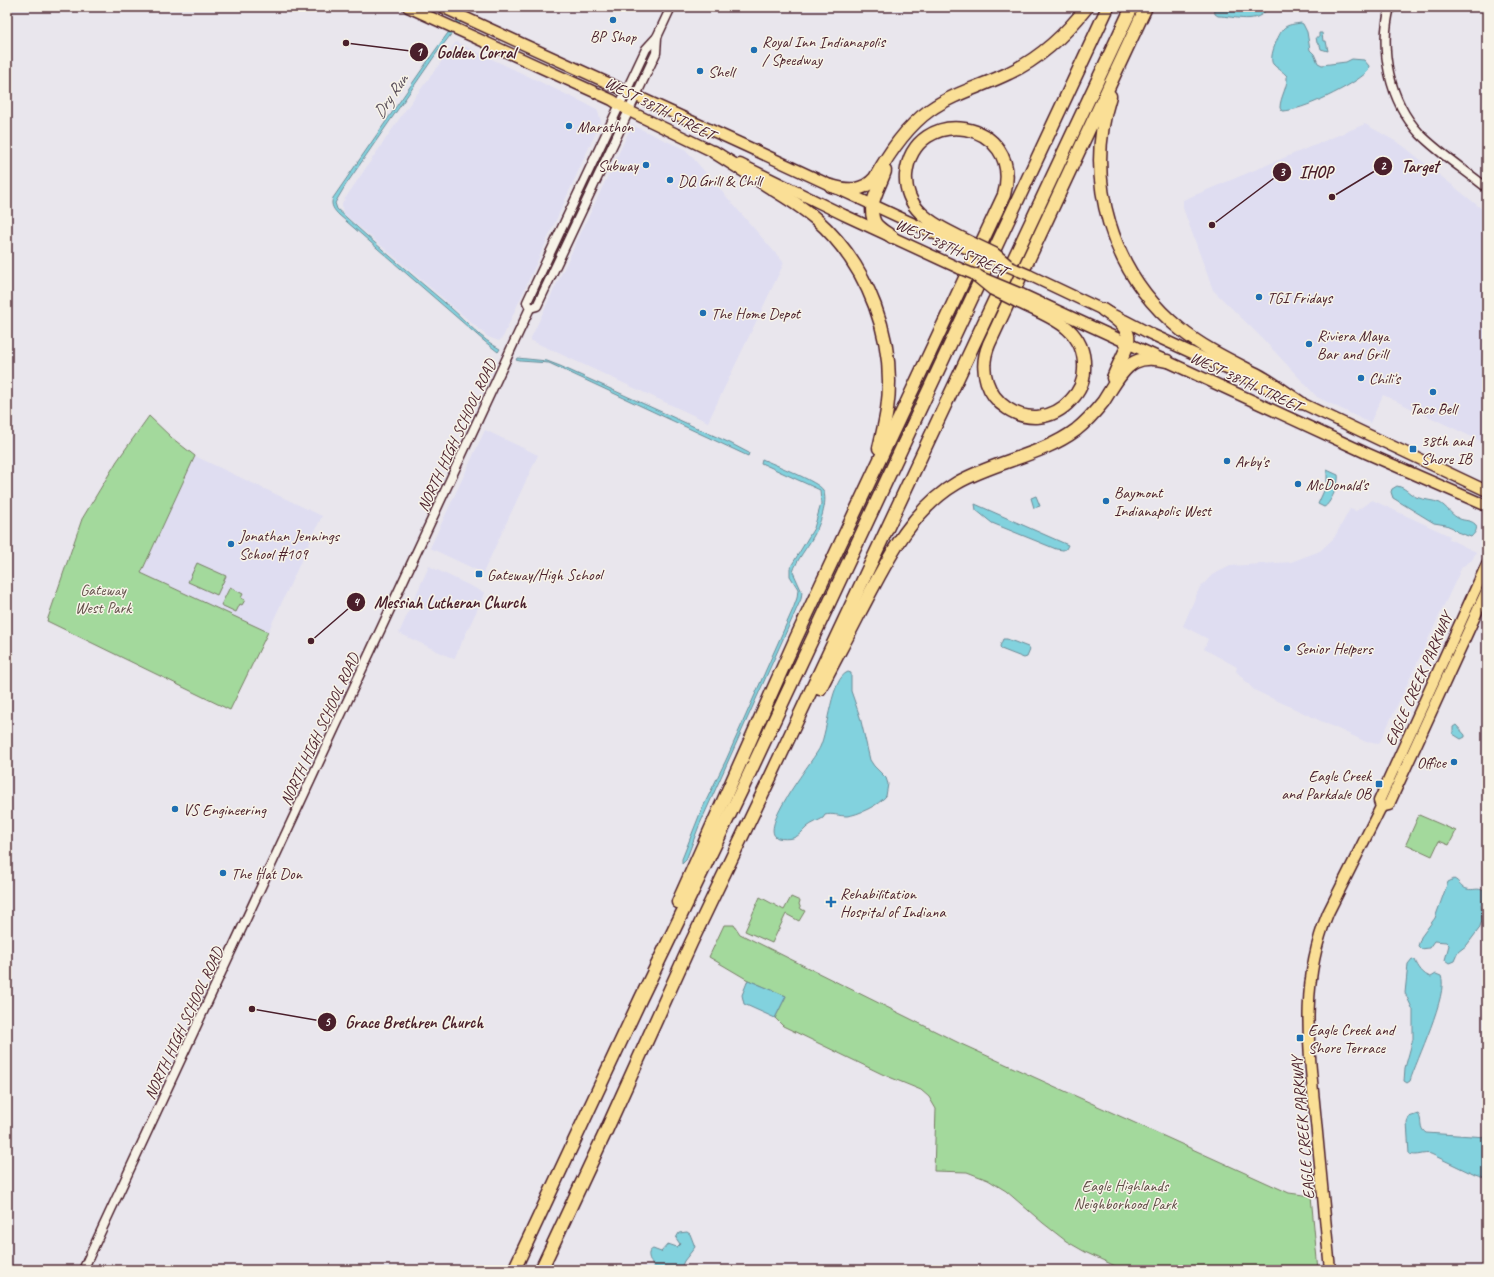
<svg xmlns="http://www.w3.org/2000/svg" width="1494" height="1277" viewBox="0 0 1494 1277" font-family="Caveat,sans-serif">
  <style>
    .built { fill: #dfddf1 }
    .green { fill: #a3d99c; stroke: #767c64 }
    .water { fill: #82d2de; stroke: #6c8a96 }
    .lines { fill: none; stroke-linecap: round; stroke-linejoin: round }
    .minor-casing { stroke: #4a1f2b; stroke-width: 11 }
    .major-casing { stroke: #4a1f2b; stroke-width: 13 }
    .highway-casing { stroke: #4a1f2b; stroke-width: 15 }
    .minor { stroke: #f7f3e8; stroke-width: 8 }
    .major { stroke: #fadf96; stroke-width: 10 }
    .highway { stroke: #fadf96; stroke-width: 12 }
    .major-bridge-casing { stroke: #4a1f2b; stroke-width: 13; stroke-linecap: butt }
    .highway-bridge-casing { stroke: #4a1f2b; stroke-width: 15; stroke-linecap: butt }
    .major-bridge { stroke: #fadf96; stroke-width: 10 }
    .highway-bridge { stroke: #fadf96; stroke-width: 12 }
    .poi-dot { fill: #1f6fb2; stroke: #f7f3e8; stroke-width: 1.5 }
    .labels { text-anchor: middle; stroke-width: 3; stroke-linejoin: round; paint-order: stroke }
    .poi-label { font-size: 16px; fill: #4a1f2b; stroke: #f7f3e8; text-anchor: start }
    .street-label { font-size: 16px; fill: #4a1f2b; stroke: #f7f3e8 }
    .park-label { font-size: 16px; fill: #604e47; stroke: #f7f3e8 }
    .water-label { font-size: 17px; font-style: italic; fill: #584c58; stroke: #f7f3e8 }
    .leader { fill: none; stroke: #4a1f2b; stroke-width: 1.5 }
    .callout-dot { fill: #4a1f2b; stroke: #f7f3e8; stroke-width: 1.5 }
    .mark-label { font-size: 12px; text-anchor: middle; font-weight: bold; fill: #fff }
    .callout-label { font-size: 17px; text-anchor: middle; font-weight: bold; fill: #4a1f2b; stroke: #f7f3e8; stroke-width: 3; stroke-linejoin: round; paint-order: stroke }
  </style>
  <rect width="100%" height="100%" fill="#e9e6ed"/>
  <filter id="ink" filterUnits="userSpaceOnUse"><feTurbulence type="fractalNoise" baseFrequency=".025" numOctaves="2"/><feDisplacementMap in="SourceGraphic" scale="8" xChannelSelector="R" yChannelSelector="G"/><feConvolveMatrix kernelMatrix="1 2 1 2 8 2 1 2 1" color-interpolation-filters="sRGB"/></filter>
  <g filter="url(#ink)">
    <g class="built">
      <path d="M456,42l141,67 4,12 -98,216 -4,4 -11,-4 -144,-123 -2,-5v-6l64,-94z"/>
      <path d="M1365,124l37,21 85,68v231l-104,-49 -13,28 -53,-26 -56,-60 -48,-47 -30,-82v-8z"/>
      <path d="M632,125l54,25 98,113 -76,159 -178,-82z"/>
      <path d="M485,430l53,25 -55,118 -53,-25z"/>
      <path d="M195,456l127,60 -54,116 -127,-59z"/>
      <path d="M1372,500l78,36 -1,3 27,13 -4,8 -10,7 -83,177 -13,-2 -112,-52 -18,-19 1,-4 -33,-18 4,-10 -25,-13 16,-37 13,-14 18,-9 61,-4 29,-11 14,-13 16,-29 6,2z"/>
      <path d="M429,566l56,27 -31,66 -55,-26z"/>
    </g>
    <g class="green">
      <path d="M149,416l23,22 23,18 -54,117 127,59 -38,78 -183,-89 35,-102 35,-58z"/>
      <path d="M197,563l29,13 -9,19 -29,-13z"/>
      <path d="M230,587l13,7 -2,4 4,2 -3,5 -2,-1 -4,8 -15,-7z"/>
      <path d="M1419,815l37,16 -7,14 -10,-4 -7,15 -26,-12z"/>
      <path d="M760,897l24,13 7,-13 9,4 -1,3 2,5 4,2 -6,10 -13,-7 -14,29 -27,-12z"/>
      <path d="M724,925h10l6,9 219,109 330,150 22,3 7,74h-194l-37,-17 -21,-12 -23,-18 -37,-32 -18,-11 -21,-8 -33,-1 2,-62 -7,-12 -8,-7 -39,-16 -99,-48 -8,-8 11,-22 -38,-16 -39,-23z"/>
    </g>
    <g class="water">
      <path d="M467,7h5l-36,47 -91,132 -10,17 2,6c37,34 75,66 114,99 16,14 30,31 49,41l-2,3 -14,-11 -145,-126c-5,-5 -9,-10 -6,-17l101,-146z"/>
      <path d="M1214,7h54c-10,19 -33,9 -50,9l-3,-2z"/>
      <path d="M1301,23l2,1 4,8 3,18 4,4 4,9 4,2 24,-3 6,-3 12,1 5,6 -1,5c-15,15 -66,40 -86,40l-2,-3c0,-11 8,-21 7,-32 -4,-5 -11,-8 -14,-12 -5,-7 6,-30 10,-35 4,-5 13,-5 18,-6z"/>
      <path d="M1319,33h3l1,8h3l2,10 -7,-2 -1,-4 -3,-2 -1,-6h3z"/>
      <path d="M517,358l30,3 13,5 170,77 19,10 -1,3 -199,-93 -29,-2 -4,-1z"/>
      <path d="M762,459c11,5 57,23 61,31 6,11 -4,37 -10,47 -6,11 -16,22 -20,35l9,20 -1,7 -102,227 -13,34 -4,4v-5l19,-48 25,-51 67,-151 4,-11 1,-9 -8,-13v-8l24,-40 7,-24 -1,-14 -59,-27z"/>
      <path d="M1327,470l11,5c2,7 -8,30 -14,32l-6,-3 9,-20z"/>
      <path d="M1397,486c9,2 11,7 19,11 7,3 17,3 24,6 7,4 12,13 20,16 5,2 11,1 15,5 4,5 -1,10 -4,13l-14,-5 -4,-4 -7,-3 -12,-2 -41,-25 -2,-6 1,-3z"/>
      <path d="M1036,496l4,10 -6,2 -3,-10z"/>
      <path d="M975,504l93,41 -2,4 -3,1 -7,-1 -64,-26 -16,-13z"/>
      <path d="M1003,639h4l21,8 2,3 -3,7 -3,1 -23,-9 -1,-3z"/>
      <path d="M848,672l3,1v18l9,26 10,43 4,6 12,12 2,6 -2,12c-7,9 -28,19 -39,20 -8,0 -15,-3 -22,-1l-2,3c-5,3 -11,5 -16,9 -4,4 -8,9 -14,11 -4,1 -11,1 -15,0 -22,-8 37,-79 42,-91 8,-17 11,-69 28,-75z"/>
      <path d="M1456,725l9,10v2l-4,2 -8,-5v-7z"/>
      <path d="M1454,879c5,2 8,9 13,10 7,2 10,-2 17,2v7l-3,6 1,17 -3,8 -12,16 -9,7 -4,9 -5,2 -4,-3 4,-15 -3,-3 -12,-1 -5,7 -8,1 -3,-3 3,-9 14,-19 13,-36z"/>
      <path d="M1412,959l3,1c3,7 8,15 16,17l5,-3 5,2c8,17 -25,85 -31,105l-3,2 -3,-2 1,-13 8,-29v-29l-8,-17 3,-29z"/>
      <path d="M748,980l38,16 -11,22 -31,-14 -2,-9z"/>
      <path d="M1418,1114c5,6 0,14 8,19l61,4v42l-12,-4 -44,-21c-8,-2 -14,3 -22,0l-2,-32 2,-5z"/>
      <path d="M687,1232l3,2 5,13 -11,14 -4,9h-25c-3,-7 -11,-17 -2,-21l8,3 7,-8 9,3 3,-3 -4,-6 3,-5z"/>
    </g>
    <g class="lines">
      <defs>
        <g id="minor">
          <path d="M1390,7c-11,42 -1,94 30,127 20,20 45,36 67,54"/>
          <path d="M530,308l-3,-6 119,-253 11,-12 14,-30"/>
          <path d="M530,308l7,-2 119,-253 1,-16"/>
          <path d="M83,1270l447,-962"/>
        </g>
        <g id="major">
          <path d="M408,7l204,93 17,11 91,44"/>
          <path d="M442,7l306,140 222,103"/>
          <path d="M740,164l104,51 117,54"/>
          <path d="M1029,275l95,45 27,14 126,58"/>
          <path d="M1021,294l345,159 121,53"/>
          <path d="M1295,400l192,91"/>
          <path d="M1381,807l8,-2 1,-3 97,-212"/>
          <path d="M1330,1270c-5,-49 -9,-99 -14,-148 -7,-73 -17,-138 12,-209l53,-106 -2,-6 108,-237"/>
        </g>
        <g id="highway">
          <path d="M1110,96c-26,84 1,177 70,233 23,19 51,32 78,46 15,8 29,19 43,28"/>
          <path d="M714,152c19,12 38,24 57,36 15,9 31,19 45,31 52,46 81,121 71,191 -2,13 -5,25 -8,38"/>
          <path d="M885,171c-5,16 -19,35 -10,52 4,6 12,10 17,14"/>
          <path d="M831,186c16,5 32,6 44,-8 14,-25 31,-51 55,-68 24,-17 53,-24 79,-37 32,-15 57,-39 78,-66"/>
          <path d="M1017,301c16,8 38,16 51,28 12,11 17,26 16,41 0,11 -5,22 -13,30 -38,42 -105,-1 -82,-56l157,-337"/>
          <path d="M1103,310c40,26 24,32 10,68"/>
          <path d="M820,689c13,-26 27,-51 40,-77 25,-47 49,-101 97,-129 36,-21 86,-28 119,-53 10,-8 19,-18 27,-28 8,-12 19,-34 32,-40 11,-5 21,-3 32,-1"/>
          <path d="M678,902l118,-264 208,-443c21,-76 -91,-93 -98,-20 -1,14 5,29 15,38 14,14 35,22 52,31"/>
          <path d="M514,1270l127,-272 103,-213 364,-778"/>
          <path d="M541,1270l65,-139 85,-188 79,-165 362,-771"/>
        </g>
      </defs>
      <use href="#minor" class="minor-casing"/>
      <use href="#major" class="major-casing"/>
      <use href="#highway" class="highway-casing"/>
      <use href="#minor" class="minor"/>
      <use href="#major" class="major"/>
      <use href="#highway" class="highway"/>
      <defs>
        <g id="major-bridge">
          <path d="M970,250l59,25"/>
          <path d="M961,269l60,25"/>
        </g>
        <g id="highway-bridge">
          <path d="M973,244l21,10 13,11"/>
          <path d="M976,275l17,14 24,12"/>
        </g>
      </defs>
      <use href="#major-bridge" class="major-bridge-casing"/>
      <use href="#highway-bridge" class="highway-bridge-casing"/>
      <use href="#major-bridge" class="major-bridge"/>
      <use href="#highway-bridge" class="highway-bridge"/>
    </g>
  </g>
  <g class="poi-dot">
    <circle cx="613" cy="20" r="4"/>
    <circle cx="754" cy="50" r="4"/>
    <circle cx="700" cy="71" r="4"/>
    <circle cx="569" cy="126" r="4"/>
    <circle cx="646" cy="165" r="4"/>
    <circle cx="670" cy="180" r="4"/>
    <circle cx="1259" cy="297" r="4"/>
    <circle cx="703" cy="313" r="4"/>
    <circle cx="1309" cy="344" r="4"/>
    <circle cx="1361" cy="378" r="4"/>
    <circle cx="1433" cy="392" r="4"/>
    <rect x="1409" y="445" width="8" height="8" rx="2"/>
    <circle cx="1227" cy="461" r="4"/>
    <circle cx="1298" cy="484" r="4"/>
    <circle cx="1106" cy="501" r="4"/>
    <circle cx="231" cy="544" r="4"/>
    <rect x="475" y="570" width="8" height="8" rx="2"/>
    <circle cx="1287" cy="648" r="4"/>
    <circle cx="1454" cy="762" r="4"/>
    <rect x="1375" y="780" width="8" height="8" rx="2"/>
    <circle cx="175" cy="809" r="4"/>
    <circle cx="223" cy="873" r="4"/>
    <path d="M829 896h4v4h4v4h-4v4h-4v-4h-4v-4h4z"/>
    <rect x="1296" y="1034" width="8" height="8" rx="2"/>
  </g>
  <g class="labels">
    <g class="poi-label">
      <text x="613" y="42" text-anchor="middle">BP Shop</text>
      <text x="762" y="47">Royal Inn Indianapolis<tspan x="762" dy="18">/ Speedway</tspan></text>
      <text x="708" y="77">Shell</text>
      <text x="577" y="132">Marathon</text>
      <text x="638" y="171" text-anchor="end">Subway</text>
      <text x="678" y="186">DQ Grill &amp; Chill</text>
      <text x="1267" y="303">TGI Fridays</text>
      <text x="711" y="319">The Home Depot</text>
      <text x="1317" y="341">Riviera Maya<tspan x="1317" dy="18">Bar and Grill</tspan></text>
      <text x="1369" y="384">Chili's</text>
      <text x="1433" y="414" text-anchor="middle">Taco Bell</text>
      <text x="1421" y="446">38th and<tspan x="1421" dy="18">Shore IB</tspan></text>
      <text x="1235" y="467">Arby's</text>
      <text x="1306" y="490">McDonald's</text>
      <text x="1114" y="498">Baymont<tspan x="1114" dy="18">Indianapolis West</tspan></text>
      <text x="239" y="541">Jonathan Jennings<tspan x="239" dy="18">School #109</tspan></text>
      <text x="487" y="580">Gateway/High School</text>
      <text x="1295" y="654">Senior Helpers</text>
      <text x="1446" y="768" text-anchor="end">Office</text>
      <text x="1371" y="781" text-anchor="end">Eagle Creek<tspan x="1371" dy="18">and Parkdale OB</tspan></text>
      <text x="183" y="815">VS Engineering</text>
      <text x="231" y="879">The Hat Don</text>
      <text x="840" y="899">Rehabilitation<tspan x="840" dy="18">Hospital of Indiana</tspan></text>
      <text x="1308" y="1035">Eagle Creek and<tspan x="1308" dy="18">Shore Terrace</tspan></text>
    </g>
    <g class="street-label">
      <text transform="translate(660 108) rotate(27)" y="6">WEST 38TH STREET</text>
      <text transform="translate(952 247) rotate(24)" y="6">WEST 38TH STREET</text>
      <text transform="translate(1246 381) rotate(25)" y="6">WEST 38TH STREET</text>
      <text transform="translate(456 435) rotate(-65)" y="6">NORTH HIGH SCHOOL ROAD</text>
      <text transform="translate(1418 679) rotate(-66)" y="6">EAGLE CREEK PARKWAY</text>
      <text transform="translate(319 729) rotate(-65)" y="6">NORTH HIGH SCHOOL ROAD</text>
      <text transform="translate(183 1023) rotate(-65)" y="6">NORTH HIGH SCHOOL ROAD</text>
      <text transform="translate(1302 1128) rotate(-95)" y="6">EAGLE CREEK PARKWAY</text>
    </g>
    <g class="park-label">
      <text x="103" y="595">Gateway<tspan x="103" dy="18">West Park</tspan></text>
      <text x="1125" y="1191">Eagle Highlands<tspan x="1125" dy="18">Neighborhood Park</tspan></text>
    </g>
    <g class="water-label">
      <text transform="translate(390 96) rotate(-56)" y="6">Dry Run</text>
    </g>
  </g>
  <path class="leader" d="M346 43L419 52M1332 197L1383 166M1212 225L1282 172M311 641L356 602M252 1009L327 1022"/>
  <g class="callout-dot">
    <circle cx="346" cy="43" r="4"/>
    <circle cx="1332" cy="197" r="4"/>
    <circle cx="1212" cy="225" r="4"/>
    <circle cx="311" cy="641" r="4"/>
    <circle cx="252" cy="1009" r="4"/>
    <circle cx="419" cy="52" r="10"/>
    <circle cx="1383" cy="166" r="10"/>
    <circle cx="1282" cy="172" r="10"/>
    <circle cx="356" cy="602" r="10"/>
    <circle cx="327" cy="1022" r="10"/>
  </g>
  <g class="mark-label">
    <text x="419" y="56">1</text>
    <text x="1383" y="170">2</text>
    <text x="1282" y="176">3</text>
    <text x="356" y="606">4</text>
    <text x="327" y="1026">5</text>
  </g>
  <g class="callout-label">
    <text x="476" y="58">Golden Corral</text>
    <text x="1420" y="172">Target</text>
    <text x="1316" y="178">IHOP</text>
    <text x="450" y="608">Messiah Lutheran Church</text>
    <text x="414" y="1028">Grace Brethren Church</text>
  </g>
  <rect width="1494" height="1277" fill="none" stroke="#f7f3e8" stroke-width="24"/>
  <rect x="12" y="12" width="1470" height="1253" fill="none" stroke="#4a1f2b" stroke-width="1.5" filter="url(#ink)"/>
</svg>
